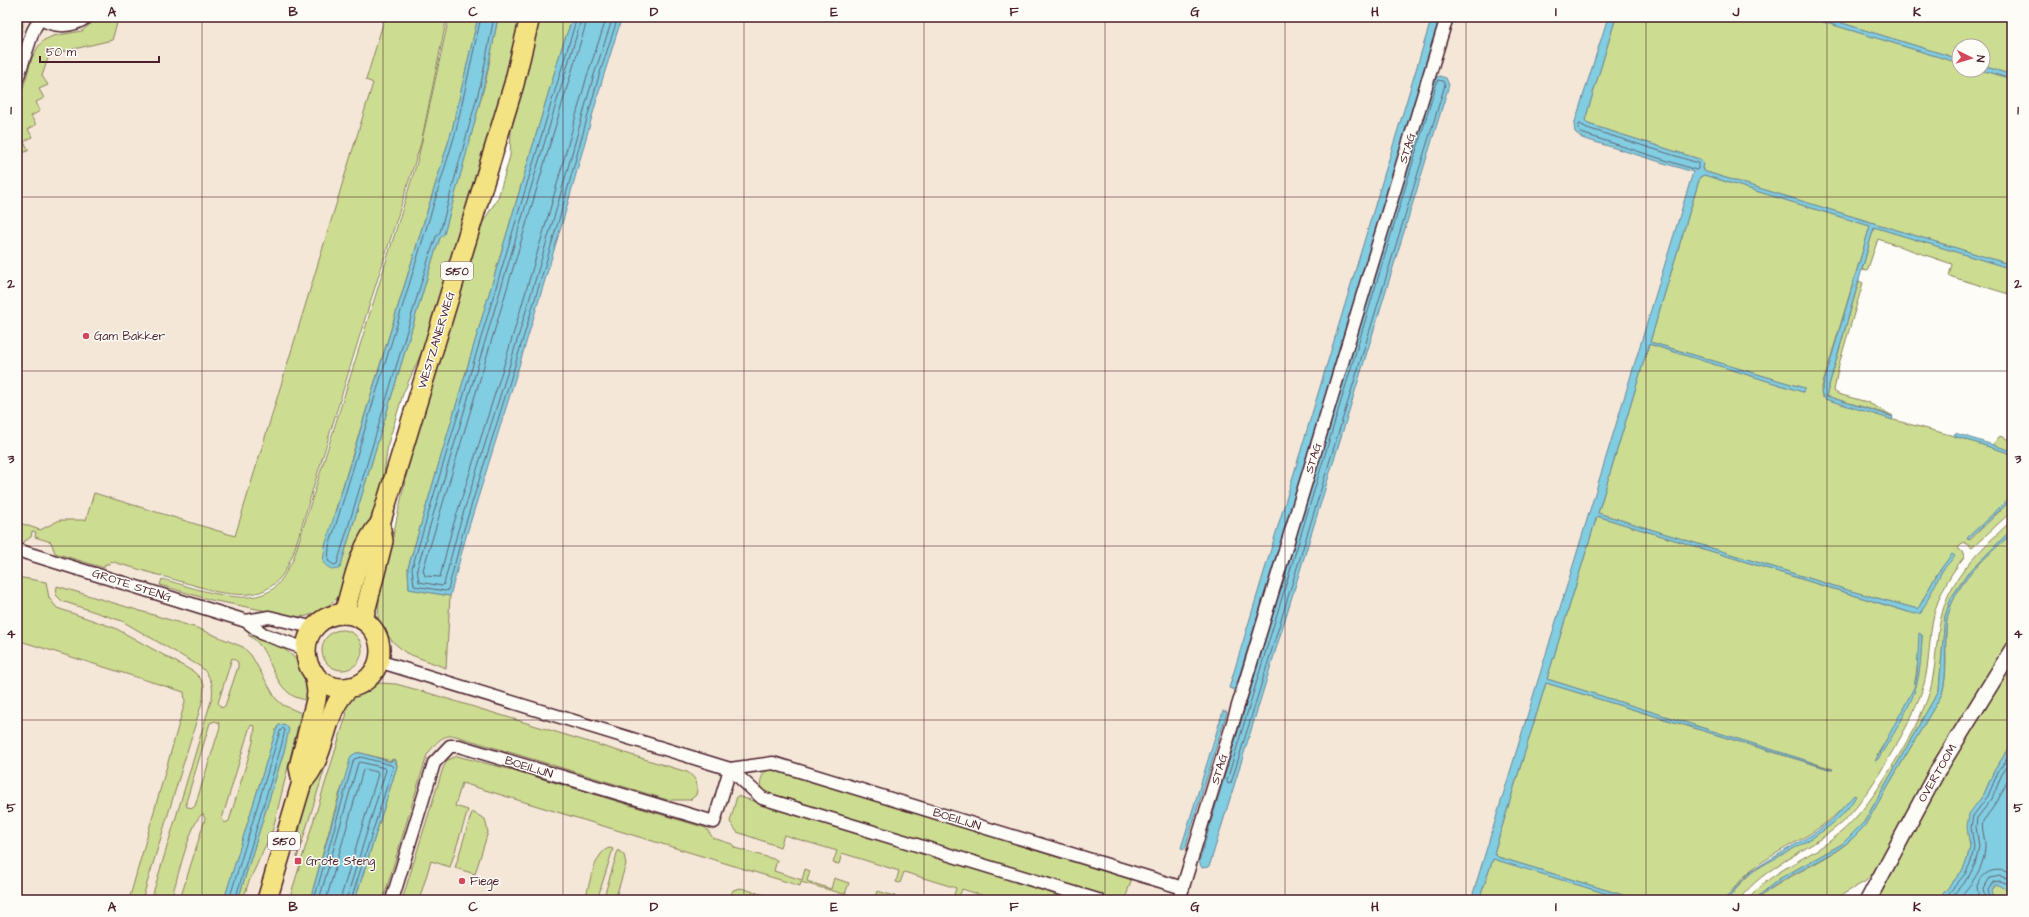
<svg xmlns="http://www.w3.org/2000/svg" width="2029" height="917" viewBox="0 0 2029 917" font-family="'Architects Daughter',sans-serif">
  <style>
    .built { fill: #f4e7d8 }
    .green { fill: #ccdd91; stroke: #8b7e5e; fill-rule: evenodd }
    .water { fill: #81cde1; stroke: #6b8798 }
    .lines { fill: none; stroke-linecap: round; stroke-linejoin: round }
    .shore { stroke: #606574; stroke-width: 1 }
    .minor-casing { stroke: #4a1f2b; stroke-width: 15 }
    .tertiary-casing { stroke: #4a1f2b; stroke-width: 18 }
    .primary-casing { stroke: #4a1f2b; stroke-width: 22 }
    .minor { stroke: #fdfcf7; stroke-width: 12 }
    .tertiary { stroke: #fdfcf7; stroke-width: 15 }
    .primary { stroke: #f4e382; stroke-width: 19 }
    .grid { fill: none; stroke: #4a1f2b; stroke-width: 1; stroke-opacity: 0.55 }
    .poi-dot { fill: #d1495b; stroke: #fdfcf7; stroke-width: 1.5 }
    .labels { text-anchor: middle; stroke-width: 3; stroke-linejoin: round; paint-order: stroke }
    .shield { fill: #fdfcf7; stroke: #806168; stroke-width: 1 }
    .shield-label { font-size: 11px; font-weight: bold; fill: #4a1f2b }
    .street-label { font-size: 12px; fill: #4a1f2b; stroke: #fdfcf7 }
    .poi-label { font-size: 12px; fill: #4a1f2b; stroke: #fdfcf7; text-anchor: start }
    .neatline { fill: none; stroke: #4a1f2b; stroke-width: 1.5 }
    .grid-label { font-size: 13px; text-anchor: middle; font-weight: bold; fill: #4a1f2b }
  </style>
  <rect width="100%" height="100%" fill="#fdfcf7"/>
  <filter id="ink" filterUnits="userSpaceOnUse"><feTurbulence type="fractalNoise" baseFrequency=".025" numOctaves="2"/><feDisplacementMap in="SourceGraphic" scale="8" xChannelSelector="R" yChannelSelector="G"/><feConvolveMatrix kernelMatrix="1 2 1 2 8 2 1 2 1" color-interpolation-filters="sRGB"/></filter>
  <g filter="url(#ink)">
    <path class="built" d="M17,17h368l-19,63 7,2 -138,454 -141,-43 -8,27h-26l-22,18 13,4 4,11 49,15 1,-5 5,-3 49,15 3,4 -1,6 50,15 52,9 17,6 36,-2 21,-13 39,11 33,-22 41,7 17,-63 52,-167 45,-149 38,-136 20,-64h991l-34,111 119,40 -223,732h-1458z"/>
    <g class="green">
      <path d="M99,17h20l-7,23 -63,15 -7,21 6,9 -9,4 5,9 -8,4 4,9 -9,5 5,9 -8,4 4,8 -8,5 5,8 -6,3 -3,-1 -3,8v-52l15,-50 6,-11 6,-7 9,-4 29,-5z"/>
      <path d="M385,17h62l-26,126 -58,182 -69,226c-15,42 -36,48 -77,41l-107,-31 -1,3h-4l-1,4 -49,-15 -4,-11 -16,-5 1,-5 -4,-1 -1,6 -9,6 -5,-2v-19l23,8 20,-10h26l8,-27 141,43 138,-453 -7,-3z"/>
      <path d="M449,17h29l-26,113 -118,385 6,53 93,-310 7,-20 4,-4 42,-154 12,-63h23l-26,99 -71,231 -21,47 -15,50 -5,38 -11,33 -31,80 -17,14 -17,7 -9,1 -87,-17 -51,-15 2,-6c29,7 86,31 112,9 8,-7 13,-18 19,-28l125,-401z"/>
      <path d="M540,17h33l-11,30 -154,521 1,21 41,7 -4,72 -40,-15 -14,-12 -14,-20 1,-22 30,-136 72,-238 17,-27 12,-42 1,-26z"/>
      <path d="M1616,17h191l152,46v7h22l31,9v186l-306,-93 -4,-3 1,-6 -4,-4 -111,-35 -3,-4z"/>
      <path d="M1822,17h190v58l-29,-9v-20h-24v13z"/>
      <path d="M19,20l4,1v6l-6,23v-23z"/>
      <path d="M1704,175l166,51 -49,164 1,7 68,22 64,17 58,18v42l-44,42 2,2 42,-41v12l-40,37 -8,-6 -6,6 5,5 1,4c-16,20 -28,42 -32,67 -3,20 -3,41 -8,60 -9,32 -28,61 -45,90 -11,17 -23,37 -39,50 -32,28 -75,41 -101,76h-12c8,-10 16,-21 27,-29 31,-23 68,-33 94,-63h-5c-26,27 -62,39 -92,62 -10,9 -18,20 -27,30h-85l-141,-43 -4,-4 52,-170 286,87 1,-1 -286,-90 50,-163 311,96 13,1 10,-24 21,-34 -15,19 -19,35 -71,-19 -249,-77 51,-169 154,48 1,-4 -154,-46 50,-165zM1922,635c-1,38 -6,57 -24,90 -7,11 -12,21 -21,30l17,-28 20,-39z"/>
      <path d="M1874,227l138,42v26l-63,-19 3,-12 -74,-25 -11,32 -5,-1z"/>
      <path d="M1859,281l4,2 -24,81 -5,27 4,3 29,8 26,14 -67,-20z"/>
      <path d="M2000,436l12,5v10l-20,-6z"/>
      <path d="M2012,520v9l-44,44 -17,25 -6,18 -6,74 -75,132 -22,22 -63,35 -25,21h-6c18,-24 46,-36 70,-51 27,-16 46,-39 63,-65 17,-27 40,-63 49,-93 9,-35 4,-71 22,-103 15,-27 38,-47 60,-68z"/>
      <path d="M2012,533v104l-67,107 -71,128 -8,9 -33,19h-76c33,-30 80,-39 108,-75l77,-131c6,-21 3,-43 4,-64 1,-42 38,-71 66,-97z"/>
      <path d="M17,577l29,5 3,16 8,10 58,20 79,44 6,6 4,7 -1,14 -61,201h-13l56,-198 -1,-10 -167,-52z"/>
      <path d="M57,586l140,42 46,19 8,8 25,44 7,6 18,8 -28,116 -25,55 -5,16h-5l47,-152 3,-21 -4,-3 -7,3 -53,173h-47l5,-7 23,-74 -2,-5c-11,2 -28,73 -32,86h-20l60,-199c4,-13 0,-25 -10,-34l-79,-46 -60,-20 -6,-6zM232,658l6,4v5l-13,39 -3,2 -4,-5zM215,721l4,2 1,4 -25,79 -2,2 -6,-1 -1,-5 24,-79zM253,725l2,2 -2,15 -24,79 -4,2 -3,-4 28,-93z"/>
      <circle cx="342" cy="650" r="20"/>
      <path d="M248,635c5,1 13,5 20,7 32,11 37,28 41,59 -7,-2 -15,-3 -20,-8 -19,-15 -19,-46 -41,-58z"/>
      <path d="M2012,664v76l-5,11 -13,20 -10,23 -7,10 -9,29 2,13 -3,14 -5,11 -24,29h-62l72,-133z"/>
      <path d="M380,683l16,1 29,8 262,80c9,5 12,13 9,23l-6,5h-22l-212,-64c-15,-2 -21,8 -29,19l-44,145h-28l42,-134 -1,-6 -4,-1 -1,2 -30,-8h-5l-17,42 -29,105h-21l58,-187 -8,-3 16,-17z"/>
      <path d="M333,728l4,1 -40,129 4,-41z"/>
      <path d="M457,756l59,15 190,57 7,10 19,6 3,4 42,12 -3,11 28,9 3,-11 5,2 -3,10 24,8 3,-11 15,5 -4,11 20,6 -64,-18 -1,4 -338,-103 -7,23 13,4 -18,57 -19,-6 -12,39h-17l41,-132 5,-8z"/>
      <path d="M770,768l362,109 -7,23h-11l-348,-106c-10,-7 -5,-21 4,-26z"/>
      <path d="M737,796l344,104h-84l-35,-11 -4,11 -5,-1 3,-11 -52,-16 -4,11 -4,-1 3,-11 -57,-18 -3,11 -6,-1 4,-12 -53,-16 -4,12 -43,-15 -7,-10z"/>
      <path d="M472,812l13,7 3,13 -13,42 -20,-6z"/>
      <path d="M610,848l3,1 -16,51h-12c4,-14 10,-50 25,-52z"/>
      <path d="M618,850l6,5 2,9 -11,36h-12z"/>
      <path d="M1493,859h2l132,41h-148z"/>
      <path d="M1997,884l15,5v11h-18l-2,-10z"/>
      <path d="M741,888l3,1 38,11h-10l-12,-4 -2,4h-29l4,-10z"/>
      <path d="M877,891l18,5 -1,4h-20z"/>
    </g>
    <g class="water">
      <path d="M478,17h20c-13,74 -34,145 -54,217l-4,4 -7,20 -93,310c-6,4 -14,-1 -17,-6l2,-16 127,-416z"/>
      <path d="M573,17h49l-20,64 -38,136 -45,149 -52,167 -17,63 -41,-7 -1,-21 154,-521z"/>
      <path d="M1435,17l5,2v6l-205,665 -6,-2 202,-668z"/>
      <path d="M1608,17h8l-31,103 3,4 111,35 4,4 -1,6 4,3 306,93v4l-138,-42 -48,169 67,21 -1,3 -2,-1 -65,-20 -4,-6 49,-167 -166,-51 -4,2 -50,165 154,46v2l-1,2 -154,-48 -51,169 249,77 71,19 19,-35 15,-20 3,2 -13,15 -21,42 -6,1 -318,-98 -50,163 255,80 31,11 -287,-87 -52,170 4,4 141,43h-12l-134,-41 -14,41h-8l222,-728 -111,-34 -7,-6 -1,-7z"/>
      <path d="M1807,17h15l137,42v4z"/>
      <path d="M1983,66l29,9v4l-31,-9h2z"/>
      <path d="M1439,76l7,2 3,7 -239,779 -2,3 -6,1 -3,-6 233,-782z"/>
      <path d="M1955,433l57,18v3l-58,-18z"/>
      <path d="M2012,496v3l-44,41 -1,-2z"/>
      <path d="M2012,529v4c-28,26 -64,54 -66,97 -2,21 2,43 -4,64l-77,131c-28,36 -76,43 -108,75h-3l25,-21 63,-35 22,-22 75,-132 6,-74 6,-18 17,-25z"/>
      <path d="M1919,633l3,2c-1,18 -1,37 -7,55 -8,24 -24,48 -37,69l-3,2 39,-73 3,-13z"/>
      <path d="M1223,711l4,1 -42,137 -4,-1z"/>
      <path d="M284,724l5,5 -4,19 -47,152h-14l52,-170 3,-5z"/>
      <path d="M2012,740v149h-6l-7,-4h-4l-3,5 2,10h-56l24,-29 5,-11 3,-14 -3,-19 2,-13 15,-20 10,-23 13,-20z"/>
      <path d="M356,753h5l30,9 1,-2 3,1 2,5 -42,134h-45l41,-144z"/>
      <path d="M1854,795l2,1c-19,36 -67,53 -101,74l-10,8 -18,22h-3l27,-29 65,-39 16,-12z"/>
    </g>
    <g class="lines">
      <g class="shore">
        <path d="M481,17l-25,114 -127,416 -1,14 6,4 3,-1 92,-307 7,-20 4,-5 42,-153 12,-62"/>
        <path d="M577,17l-165,551 2,18 31,5 3,-1 15,-58 52,-167 45,-149 38,-137 20,-62"/>
        <path d="M582,17l-165,552 2,13 23,4 2,-2 14,-54 52,-166 45,-150 38,-136 20,-61"/>
        <path d="M588,17l-165,553 2,6 15,1 12,-48 53,-167 44,-149 38,-137 20,-59"/>
        <path d="M1438,80l5,1 2,4 -214,698 -3,1 -1,-3z"/>
        <path d="M1580,124l7,4 111,35v6l-2,1 -115,-37 -3,-5z"/>
        <path d="M229,900l51,-169 3,-3 2,2 -4,17 -46,153"/>
        <path d="M314,900l40,-141 7,-2 30,8 2,2 -42,133"/>
        <path d="M319,900l39,-137 2,-1 25,6 1,2 -40,130"/>
        <path d="M326,900l37,-130 2,-1 12,3 1,2 -38,126"/>
        <path d="M1943,900l22,-26 6,-12 3,-16 -3,-19 2,-11 15,-20 10,-24 14,-21"/>
        <path d="M1949,900l20,-24 6,-12 4,-18 -3,-19 1,-9 15,-19 10,-25 10,-14"/>
        <path d="M1957,900c14,-15 28,-32 28,-55 0,-8 -4,-16 -2,-24l14,-19 15,-30"/>
        <path d="M1979,900l-2,-14c7,-17 20,-19 35,-12"/>
        <path d="M1985,900l-2,-11 7,-11 10,-2 12,4"/>
        <path d="M1990,900l-2,-10 5,-8 7,-1 12,4"/>
      </g>
      <defs>
        <g id="minor">
          <path d="M38,17c15,11 34,11 49,0"/>
          <path d="M17,79l16,-48 7,-13"/>
          <path d="M17,550l229,71 17,13 43,15"/>
          <path d="M246,621l23,-4 46,11"/>
          <path d="M378,661l352,108 32,29 336,102"/>
          <path d="M730,769l43,-6 410,125"/>
          <path d="M392,900l42,-137 16,-17h9l255,76 16,-53"/>
          <path d="M1179,900l268,-883"/>
        </g>
        <path id="tertiary" d="M1868,900l70,-130 74,-120"/>
        <g id="primary">
          <path d="M344,614c9,-30 15,-67 36,-90l134,-440 16,-67"/>
          <circle cx="343" cy="651" r="37"/>
          <path d="M363,620l20,-79 -3,-17"/>
          <path d="M302,782l-3,-15 17,-67 1,-9 -3,-18"/>
          <path d="M267,900l35,-118c26,-26 20,-71 48,-95"/>
        </g>
      </defs>
      <use href="#minor" class="minor-casing"/>
      <use href="#tertiary" class="tertiary-casing"/>
      <use href="#primary" class="primary-casing"/>
      <use href="#minor" class="minor"/>
      <use href="#tertiary" class="tertiary"/>
      <use href="#primary" class="primary"/>
    </g>
  </g>
  <path class="grid" d="M202,17v883M383,17v883M563,17v883M744,17v883M924,17v883M1105,17v883M1285,17v883M1466,17v883M1646,17v883M1827,17v883M17,197h1995M17,371h1995M17,546h1995M17,720h1995"/>
  <g class="poi-dot">
    <circle cx="86" cy="336" r="4"/>
    <rect x="294" y="857" width="8" height="8" rx="2"/>
    <circle cx="462" cy="881" r="4"/>
  </g>
  <g class="labels">
    <g class="shield">
      <rect x="441" y="262" width="32" height="18" rx="3"/>
      <rect x="268" y="832" width="32" height="18" rx="3"/>
    </g>
    <g class="shield-label">
      <text x="457" y="275">S150</text>
      <text x="284" y="845">S150</text>
    </g>
    <g class="street-label">
      <text transform="translate(1407 148) rotate(-73)" y="4">STAG</text>
      <text transform="translate(436 340) rotate(-73)" y="4">WESTZANERWEG</text>
      <text transform="translate(1313 458) rotate(-73)" y="4">STAG</text>
      <text transform="translate(132 585) rotate(18)" y="4">GROTE STENG</text>
      <text transform="translate(529 767) rotate(17)" y="4">BOEILIJN</text>
      <text transform="translate(1219 769) rotate(-73)" y="4">STAG</text>
      <text transform="translate(1937 773) rotate(-60)" y="4">OVERTOOM</text>
      <text transform="translate(957 819) rotate(17)" y="4">BOEILIJN</text>
    </g>
    <g class="poi-label">
      <text x="94" y="340">Gam Bakker</text>
      <text x="306" y="865">Grote Steng</text>
      <text x="470" y="885">Fiege</text>
    </g>
  </g>
  <rect width="2029" height="917" fill="none" stroke="#fdfcf7" stroke-width="44"/>
  <g transform="translate(1971 58) rotate(95)"><circle r="19" fill="#fdfcf7" stroke="#b5a4a5"/>
  <path d="M0-3L7 15L0 10L-7 15Z" fill="#d1495b"/>
  <text y="-6" font-size="11" font-weight="bold" text-anchor="middle" fill="#4a1f2b">N</text>
  </g>
  <path d="M40 56v6h119v-6" fill="none" stroke="#4a1f2b" stroke-width="2"/>
  <text x="46" y="56" font-size="12" fill="#4a1f2b" stroke="#fdfcf7" stroke-width="3" paint-order="stroke">50 m</text>
  <rect x="22" y="22" width="1985" height="873" class="neatline"/>
  <g class="grid-label">
    <text x="112" y="16">A</text>
    <text x="293" y="16">B</text>
    <text x="473" y="16">C</text>
    <text x="654" y="16">D</text>
    <text x="834" y="16">E</text>
    <text x="1014" y="16">F</text>
    <text x="1195" y="16">G</text>
    <text x="1375" y="16">H</text>
    <text x="1556" y="16">I</text>
    <text x="1736" y="16">J</text>
    <text x="1917" y="16">K</text>
    <text x="11" y="114">1</text>
    <text x="2018" y="114">1</text>
    <text x="11" y="288">2</text>
    <text x="2018" y="288">2</text>
    <text x="11" y="463">3</text>
    <text x="2018" y="463">3</text>
    <text x="11" y="638">4</text>
    <text x="2018" y="638">4</text>
    <text x="11" y="812">5</text>
    <text x="2018" y="812">5</text>
    <text x="112" y="911">A</text>
    <text x="293" y="911">B</text>
    <text x="473" y="911">C</text>
    <text x="654" y="911">D</text>
    <text x="834" y="911">E</text>
    <text x="1014" y="911">F</text>
    <text x="1195" y="911">G</text>
    <text x="1375" y="911">H</text>
    <text x="1556" y="911">I</text>
    <text x="1736" y="911">J</text>
    <text x="1917" y="911">K</text>
  </g>
</svg>
